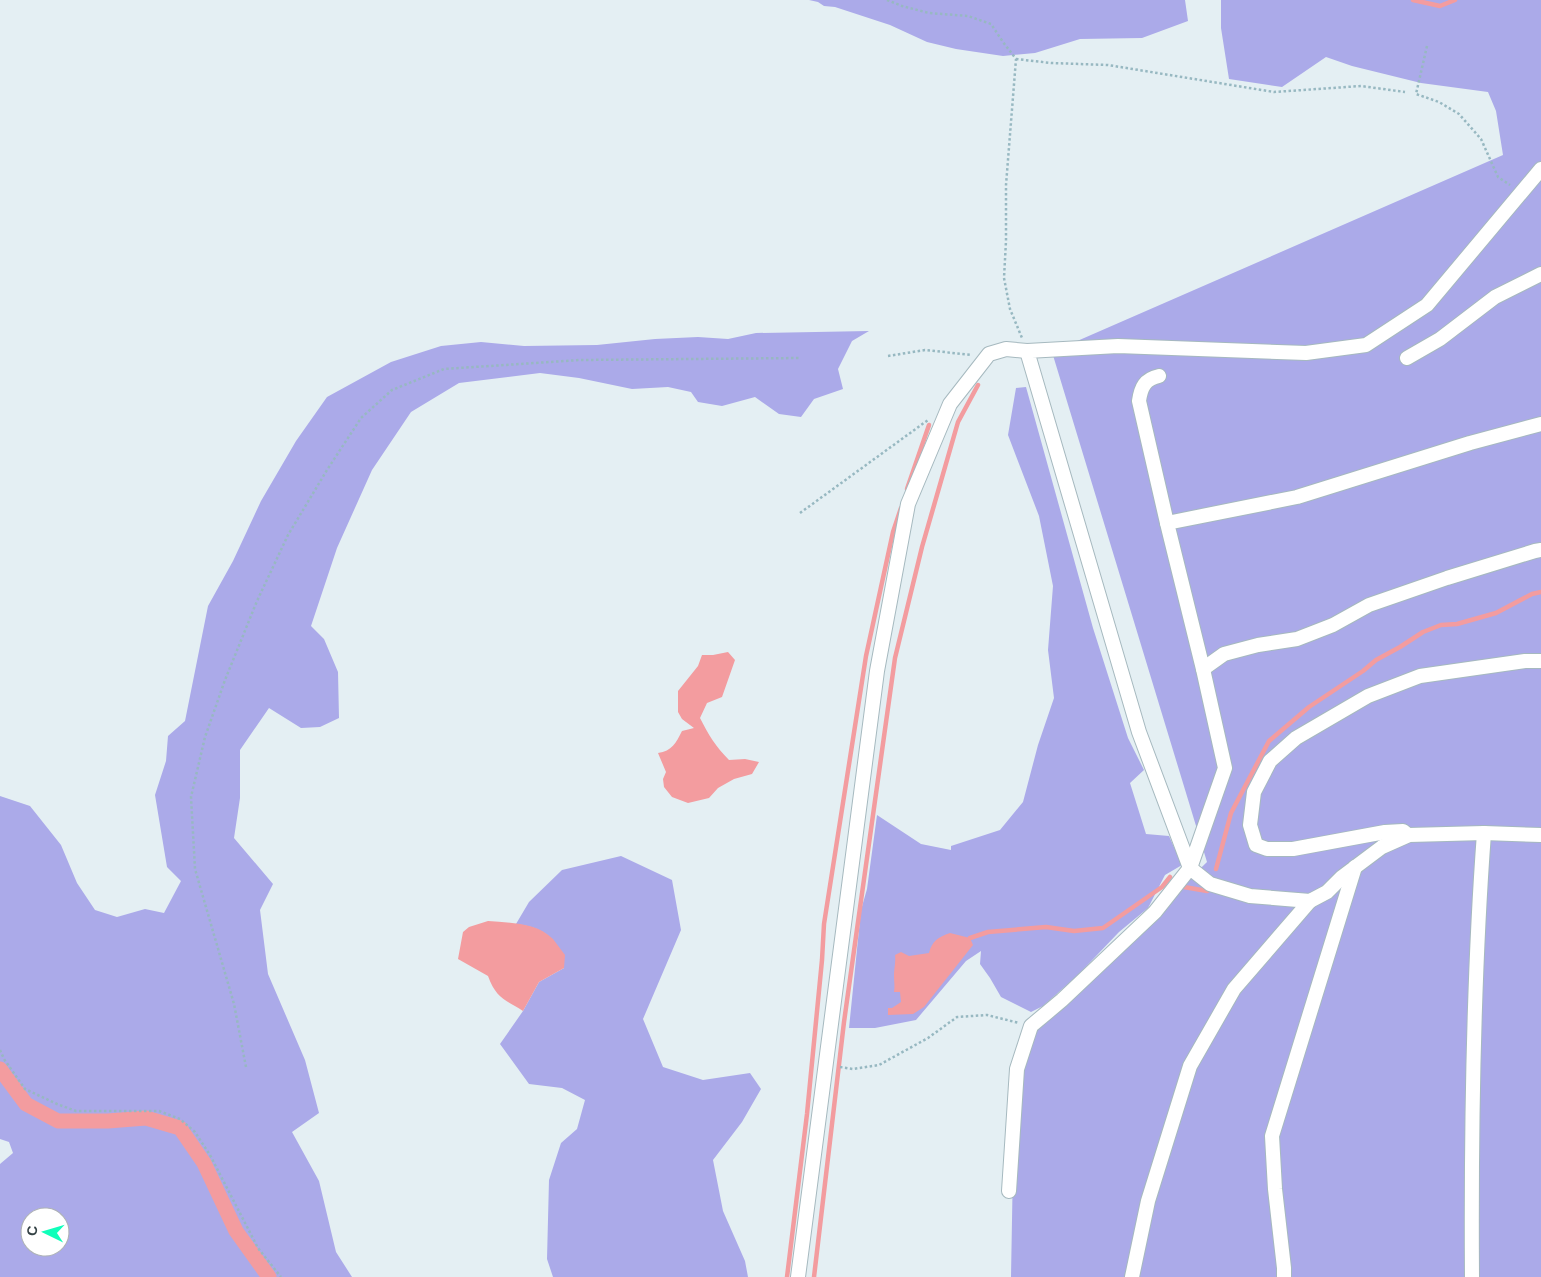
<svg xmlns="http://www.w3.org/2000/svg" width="1541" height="1277" viewBox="0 0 1541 1277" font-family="'Work Sans',sans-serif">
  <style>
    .green { fill: #abaae9; fill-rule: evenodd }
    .water { fill: #f39c9f }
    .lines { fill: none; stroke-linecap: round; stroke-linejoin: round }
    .stream { stroke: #f39c9f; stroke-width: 4.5 }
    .canal { stroke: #f39c9f; stroke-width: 15 }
    .street-casing { stroke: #a6b9bf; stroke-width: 16 }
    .path { stroke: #97b8c1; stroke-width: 2.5; stroke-dasharray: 2.5 2.5; stroke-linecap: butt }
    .street { stroke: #fff; stroke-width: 14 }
  </style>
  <rect width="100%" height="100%" fill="#e4eff3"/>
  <g class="green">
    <path d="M809,0h376l3,21 -46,17 -62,1 -45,14 -32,3 -47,-7 -29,-7 -37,-17 -55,-18 -11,-1 -6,-4z"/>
    <path d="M1221,0h320v1277h-530l4,-226 192,-189 -155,-510 451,-197 -7,-44 -8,-19 -67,-9 -69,-17 -26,-9 -44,30 -53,-8 -8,-51z"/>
    <path d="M869,331l-17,10 -14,28 5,20 -29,10 -13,18 -22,-3 -24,-17 -33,9 -24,-4 -7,-10 -23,-5 -36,2 -53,-11 -39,-5 -81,10 -48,29 -39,58 -35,78 -26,78 13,13 14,33 1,46 -19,9 -19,1 -32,-20 -29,42v48l-6,40 39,46 -13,26 8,64 37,86 14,53 -27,19 27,49 17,71 16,25h-352v-113l13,-11 -4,-11 -9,-3v-343l30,10 31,39 16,38 18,27 22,7 28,-8 19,4 17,-32 -14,-14 -12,-72 11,-34 2,-25 17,-15 23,-115 25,-45 28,-60 35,-60 31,-44 64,-35 50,-16 40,-4 43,4 73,-1 58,-6 43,-2 30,2 28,-6zM30,1217h30v30h-30z"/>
    <path d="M1026,387l67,241 35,110 16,32 -14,13 16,51 23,2 13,29 -17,10 -17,33 -29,24 -42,44 -34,30 -12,6 -30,-15 -11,-19 -10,-14 1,-13 -15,10 -50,59 -41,8h-26l12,-118 6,-21 10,-74 44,29 30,6v-4l49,-16 23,-28 15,-57 16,-47 -6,-48 5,-64 -14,-70 -31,-81 8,-47z"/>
    <path d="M621,856l51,24 9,50 -38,89 20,48 40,13 47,-7 11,16 -19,33 -29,38 10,51 22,50 3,16h-195l-6,-18 2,-79 12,-37 16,-14 8,-29 -23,-12 -33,-4 -29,-40 23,-33 16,-29 25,-14c-9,-30 -15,-39 -48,-44l13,-22 33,-32z"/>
  </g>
  <g class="water">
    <path d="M728,652l7,8 -13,37 -15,6 -7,15c8,16 16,29 29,42l16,-1 14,3 -7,12 -18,5 -16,9 -9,10 -21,5 -16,-6 -8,-10 -1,-8 3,-7 -8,-19c14,-2 18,-10 24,-22l12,-3 -12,-9 -4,-7v-21l20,-25 4,-11h11z"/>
    <path d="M488,921c22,2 48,1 65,18 4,5 8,11 12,16l-1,13 -25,14 -16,29c-18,-11 -27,-13 -35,-35l-30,-17 5,-27 6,-5z"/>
    <path d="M950,933l20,5 3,7 -49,62 -11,7 -25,1v-7h4l9,-6 -1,-10h-6c1,-6 0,-10 0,-16 0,-8 2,-14 1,-21l6,-3 8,4 20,-3c3,-12 9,-16 21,-20z"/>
  </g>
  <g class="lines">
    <g class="stream">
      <path d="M1413,0l27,6 15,-6"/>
      <path d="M907,489l22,-64"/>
      <path d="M1216,869l15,-56 38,-72 40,-34 54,-36 13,-11 24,-13 23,-15 18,-7 16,-1 39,-11 36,-19 9,-2"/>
      <path d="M1184,887l23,4"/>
      <path d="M970,938l18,-6 58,-5 28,4 29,-3 59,-41 8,-10"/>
      <path d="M787,1277l20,-163 15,-154 2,-36 42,-268 27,-124 8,-24"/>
      <path d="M814,1277l30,-255 51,-364 27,-111 36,-125 20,-37"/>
    </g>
    <path class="canal" d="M0,1069l26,35 32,17h50l38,-3 34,10 24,35 32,68 33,46"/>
    <defs>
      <g id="street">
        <path d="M1541,169l-114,136 -61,40 -60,8 -188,-7 -91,5 112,381 51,136 20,16 40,12 60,5 17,-9 15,-15 40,-30 27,-12 75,-2 57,2"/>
        <path d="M1407,358l33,-19 55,-42 46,-23"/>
        <path d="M1159,376c-14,3 -18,11 -20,25l28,122"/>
        <path d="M1203,669l21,-15 34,-9 39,-6 36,-14 36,-20 78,-27 88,-27 6,-1"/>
        <path d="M1408,835l-5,-4 -18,1 -92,17h-26l-11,-4 -6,-20 4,-33 16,-31 26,-23 72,-42 52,-20 105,-15h16"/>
        <path d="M1009,1191l8,-122 14,-43 31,-26 93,-88 35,-44 35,-100 -22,-99 -36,-146 130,-26 173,-54 71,-19"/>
        <path d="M798,1277l79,-606 31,-167 42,-100 39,-50 17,-5 21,2"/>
        <path d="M1132,1277l16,-76 42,-135 44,-77 76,-88"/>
        <path d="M1284,1277v-9l-9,-79 -3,-53 83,-269"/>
        <path d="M1472,1277c-1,-149 1,-296 12,-444"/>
      </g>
    </defs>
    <use href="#street" class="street-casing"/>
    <g class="path">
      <path d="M887,0l15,6 27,7 39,3 23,8 12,18 13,17 -10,126v56l-2,37 6,31 12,29"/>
      <path d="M1427,46l-11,48 23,8 20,12 22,25 17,38 12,8"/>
      <path d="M1016,59l35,4 57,2 166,27 87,-6 44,6"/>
      <path d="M888,356l37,-6 47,5"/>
      <path d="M800,513l128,-93"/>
      <path d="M0,1050l4,9 21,30 32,15 19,7h83l21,8 15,13 15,23 48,93 23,29"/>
      <path d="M246,1067l-12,-63 -39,-135 -4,-72 14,-60 20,-57 32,-79 31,-66 39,-65 34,-52 31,-28 52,-21 136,-9 220,-2"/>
      <path d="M840,1067l13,2 26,-4 49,-27 29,-21 30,-2 32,8"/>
    </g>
    <use href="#street" class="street"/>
  </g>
  <g transform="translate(45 1232) rotate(275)"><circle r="24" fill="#ffffff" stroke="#aeb3b5"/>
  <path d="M0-4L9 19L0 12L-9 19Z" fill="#0fffba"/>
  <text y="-8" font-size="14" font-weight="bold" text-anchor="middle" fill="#344245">С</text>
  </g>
</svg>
